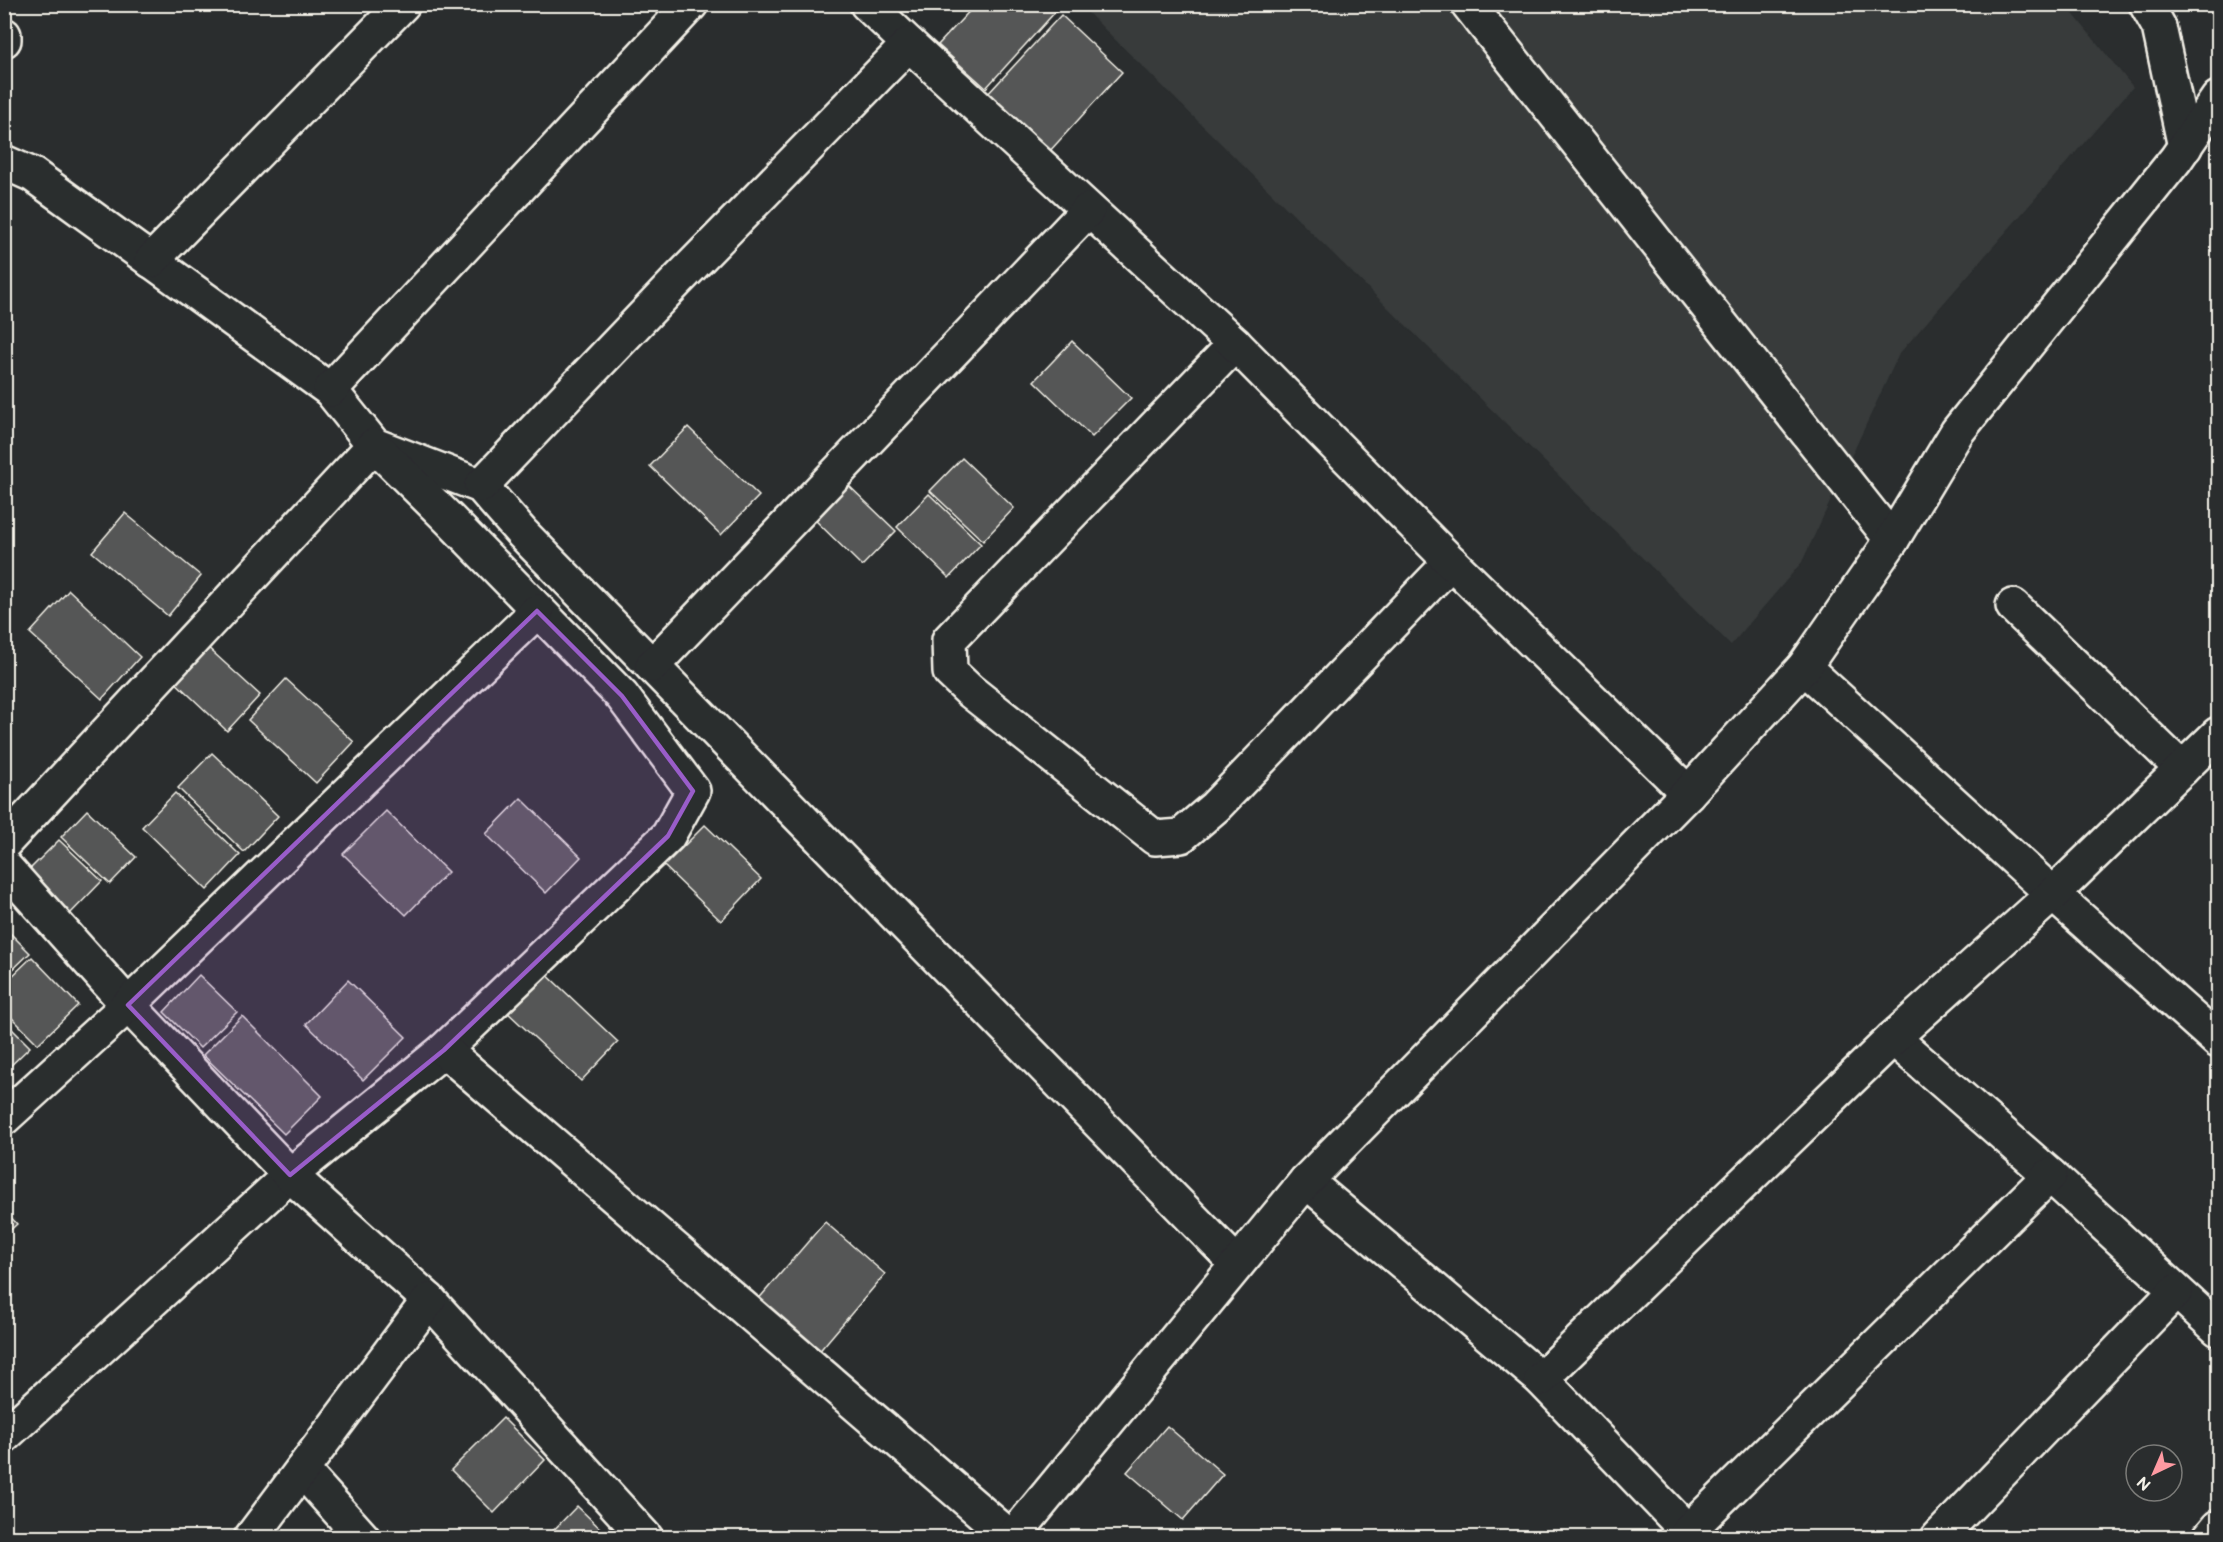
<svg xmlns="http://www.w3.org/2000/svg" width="2223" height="1542" viewBox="0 0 2223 1542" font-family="'Balsamiq Sans',sans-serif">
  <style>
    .built { fill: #373a3a }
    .building { fill: #555756; stroke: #f4f1e8; stroke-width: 1.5 }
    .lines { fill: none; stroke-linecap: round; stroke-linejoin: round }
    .minor-casing { stroke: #f4f1e8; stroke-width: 38 }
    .minor { stroke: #2a2d2e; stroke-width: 33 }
    .marked { fill: #995dc9; fill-opacity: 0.2; stroke: #995dc9; stroke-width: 4.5; stroke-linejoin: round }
  </style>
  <rect width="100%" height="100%" fill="#2a2d2e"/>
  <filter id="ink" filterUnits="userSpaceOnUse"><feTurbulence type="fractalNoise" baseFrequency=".0167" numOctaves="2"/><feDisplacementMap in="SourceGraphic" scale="12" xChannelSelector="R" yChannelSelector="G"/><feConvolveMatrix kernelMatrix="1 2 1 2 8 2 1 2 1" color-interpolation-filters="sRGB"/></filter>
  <g filter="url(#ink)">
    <path class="built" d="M1080,5h986l67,82 -234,267 -97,208 -71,83z"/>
    <g class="building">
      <path d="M976,4h75l6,6 -71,78 -48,-43z"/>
      <path d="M1061,15l61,57 -74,81 -62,-57z"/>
      <path d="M1072,341l59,57 -39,39 -58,-56z"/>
      <path d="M688,427l71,69 -38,39 -71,-69z"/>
      <path d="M962,458l52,50 -31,33 -53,-50z"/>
      <path d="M844,481l52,50 -34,35 -51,-50z"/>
      <path d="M929,494l52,50 -32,34 -52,-51z"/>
      <path d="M125,513l76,63 -33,40 -76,-64z"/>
      <path d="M69,590l71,67 -38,42 -72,-66z"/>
      <path d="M204,644l56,51 -33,36 -55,-52z"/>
      <path d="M286,679l68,63 -38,41 -68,-63z"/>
      <path d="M212,753l66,63 -34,36 -66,-64z"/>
      <path d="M175,793l65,62 -33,35 -65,-63z"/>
      <path d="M521,798l60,59 -35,36 -60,-59z"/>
      <path d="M87,810l49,47 -26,27 -49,-47z"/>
      <path d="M386,811l62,61 -42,43 -63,-61z"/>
      <path d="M705,825l56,54 -40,42 -57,-55z"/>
      <path d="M59,840l43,41 -34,35 -43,-42z"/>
      <path d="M4,927l26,26 -26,25z"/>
      <path d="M32,957l46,48 -40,39 -34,-34v-26z"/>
      <path d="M543,971l75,71 -37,39 -75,-70z"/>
      <path d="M199,975l38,37 -37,36 -36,-36z"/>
      <path d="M348,980l58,57 -43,43 -57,-56z"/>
      <path d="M242,1016l80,80 -38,38 -81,-79z"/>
      <path d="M4,1021l26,26 -26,25z"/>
      <path d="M4,1210l13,14 -13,12z"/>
      <path d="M825,1222l60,52 -68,80 -61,-52z"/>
      <path d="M503,1418l42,42 -51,53 -43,-43z"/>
      <path d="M1167,1426l56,48 -40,46 -56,-48z"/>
      <path d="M577,1506l32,31 -63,1z"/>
    </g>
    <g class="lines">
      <defs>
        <g id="minor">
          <path d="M867,4l42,40"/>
          <path d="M1468,4l424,536"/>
          <path d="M2146,4l13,23 26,120"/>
          <path d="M4,35v5"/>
          <path d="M4,162l29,13 297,215 44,55 107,41 41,47 715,731"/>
          <path d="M151,261l252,-257"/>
          <path d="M1235,344l-286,296 1,32 19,18 186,148 26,-2 34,-29 236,-245"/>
          <path d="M330,390l361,-386"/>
          <path d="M481,486l195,-204 233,-238 326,300 216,218 237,231"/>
          <path d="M2013,606l169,163"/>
          <path d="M652,666l436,-456"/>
          <path d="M1804,667l249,227 165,147"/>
          <path d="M4,843l370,-398 75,74 173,177 71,95 -25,45 -224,214 -154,125 -286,261"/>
          <path d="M4,866l124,139 162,170 139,125 217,238"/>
          <path d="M1893,1038l157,137 168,154"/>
          <path d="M444,1050l567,488"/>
          <path d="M4,1118l124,-113 409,-394"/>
          <path d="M1306,1181l235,198 153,159"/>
          <path d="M1541,1379l352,-341 160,-144 165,-160"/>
          <path d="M302,1470l61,68"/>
          <path d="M1688,1531l362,-356"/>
          <path d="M251,1538l178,-238"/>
          <path d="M1012,1538l294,-357 382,-388 116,-126 88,-127 65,-108 219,-273 42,-61"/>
          <path d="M1938,1538l238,-247"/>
          <path d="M2209,1538l9,-11"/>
        </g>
      </defs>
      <use href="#minor" class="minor-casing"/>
      <use href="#minor" class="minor"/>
    </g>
  </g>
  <path class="marked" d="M537,611l85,85 71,95 -25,45 -224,214 -154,125 -162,-170z"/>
  <rect width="2223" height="1542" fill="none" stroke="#2a2d2e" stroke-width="24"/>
  <rect x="12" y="12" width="2199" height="1518" fill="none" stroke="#f4f1e8" stroke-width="2" filter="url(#ink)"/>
  <g transform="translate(2154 1473) rotate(224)"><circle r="28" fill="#2a2d2e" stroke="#7b7b78" stroke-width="1.5"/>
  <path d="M0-4.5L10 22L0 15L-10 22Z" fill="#ff9aa2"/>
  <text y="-9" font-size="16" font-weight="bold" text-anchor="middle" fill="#f4f1e8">N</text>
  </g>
</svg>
